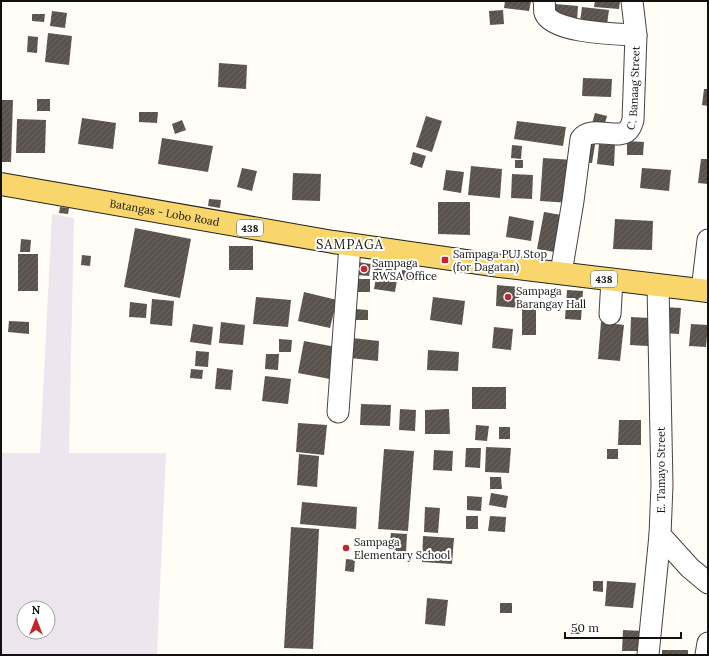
<svg xmlns="http://www.w3.org/2000/svg" width="709" height="656" viewBox="0 0 709 656" font-family="Lora,serif">
  <style>
    .industrial { fill: #eee6ef; fill-rule: evenodd }
    .building { fill: url(#building-hatch) }
    .lines { fill: none; stroke-linecap: round; stroke-linejoin: round }
    .minor-casing { stroke: #444; stroke-width: 23 }
    .major-casing { stroke: #222; stroke-width: 24 }
    .minor { stroke: #fff; stroke-width: 21 }
    .major { stroke: #f9d66b; stroke-width: 22 }
    .poi-dot { fill: #c4262e; stroke: #fff; stroke-width: 1.5 }
    .labels { text-anchor: middle; stroke-width: 4; stroke-linejoin: round; paint-order: stroke }
    .shield { fill: #fff; stroke: #585858; stroke-width: 1 }
    .shield-label { font-size: 10px; font-weight: bold; fill: #111 }
    .street-label { font-size: 11px; fill: #111; stroke: #fff }
    .poi-label { font-size: 11px; fill: #111; stroke: #fff; text-anchor: start }
    .quarter-label { font-size: 13px; letter-spacing: 1px; fill: #111; stroke: #fff }
  </style>
  <defs>
    <pattern id="building-hatch" width="6" height="6" patternUnits="userSpaceOnUse"><rect width="6" height="6" fill="#5a524d"/><path d="M-1 1l2-2M0 6l6-6M5 7l2-2" fill="none" stroke="#6d6662"/></pattern>
  </defs>
  <rect width="100%" height="100%" fill="#fffdf5"/>
  <path class="industrial" d="M52,214l22,4 -5,235h97l-9,202h-156v-202h39zM24,608h24v24h-24z"/>
  <g class="building">
    <path d="M505,1h26l-2,10 -25,-3z"/>
    <path d="M595,1h25l-1,8 -25,-2z"/>
    <path d="M555,4l23,2 -1,15 -24,-2z"/>
    <path d="M582,7l27,3 -3,22 -27,-3z"/>
    <path d="M503,10l1,14 -14,1 -1,-14z"/>
    <path d="M52,11l15,2 -2,15 -15,-2z"/>
    <path d="M32,14h13l-1,8 -12,-1z"/>
    <path d="M48,33l24,3 -3,29 -24,-3z"/>
    <path d="M28,36l10,1 -1,16 -10,-1z"/>
    <path d="M219,63l28,2 -1,24 -28,-2z"/>
    <path d="M583,78l29,1 -1,18 -29,-1z"/>
    <path d="M704,89h4v17l-6,-1z"/>
    <rect x="37" y="99" width="13" height="12"/>
    <path d="M1,100h12l-2,62h-10z"/>
    <path d="M139,112h19l-1,11 -18,-1z"/>
    <path d="M595,113l12,3 -4,14 -12,-3z"/>
    <path d="M426,116l16,5 -10,31 -16,-5z"/>
    <path d="M82,118l34,5 -3,26 -35,-5z"/>
    <path d="M17,119l29,1 -1,33h-29z"/>
    <path d="M182,120l4,10 -11,4 -3,-10z"/>
    <path d="M517,121l49,6 -3,19 -49,-7z"/>
    <path d="M587,137l9,2 -4,24 -10,-1z"/>
    <path d="M162,138l51,8 -5,26 -50,-8z"/>
    <path d="M627,141l17,1 -1,13h-16z"/>
    <path d="M599,144l16,1 -1,21 -17,-2z"/>
    <path d="M512,145l10,1 -1,13 -10,-1z"/>
    <path d="M413,152l13,4 -4,12 -12,-4z"/>
    <path d="M543,158l31,2 -3,43 -31,-2z"/>
    <path d="M701,159h7v25l-10,-1z"/>
    <rect x="515" y="160" width="8" height="8"/>
    <path d="M471,166l31,3 -2,29 -32,-3z"/>
    <path d="M242,168l15,3 -5,20 -15,-4z"/>
    <path d="M642,168l29,2 -2,21 -29,-3z"/>
    <path d="M446,170l18,2 -3,21 -18,-3z"/>
    <path d="M293,173l28,1 -1,27 -28,-1z"/>
    <path d="M512,174l21,1 -1,24 -21,-1z"/>
    <path d="M209,199l12,1 -1,8 -12,-2z"/>
    <path d="M438,202h32v33l-32,-1z"/>
    <path d="M60,207l9,1 -1,6 -9,-1z"/>
    <path d="M544,212l23,4 -7,37 -23,-4z"/>
    <path d="M509,216l25,5 -3,20 -25,-4z"/>
    <path d="M615,219l38,2 -1,29 -39,-1z"/>
    <path d="M135,228l56,11 -11,59 -56,-11z"/>
    <path d="M21,239l10,1 -1,12h-10z"/>
    <rect x="229" y="246" width="24" height="24"/>
    <rect x="18" y="254" width="20" height="37"/>
    <path d="M82,255l9,1 -1,10 -9,-1z"/>
    <path d="M358,262l13,2 -2,12 -13,-1z"/>
    <path d="M375,265l8,1 -2,9 -8,-1z"/>
    <path d="M386,268h12v8h-13z"/>
    <path d="M402,270l19,3 -1,9 -20,-2z"/>
    <path d="M376,277l21,3 -2,12 -21,-3z"/>
    <rect x="358" y="279" width="12" height="13"/>
    <path d="M497,285l23,2 -2,21 -22,-2z"/>
    <path d="M567,290l16,1 -2,29 -16,-1z"/>
    <path d="M304,292l33,8 -7,28 -32,-7z"/>
    <path d="M256,297l35,3 -3,27 -35,-3z"/>
    <path d="M433,297l32,4 -3,24 -32,-5z"/>
    <path d="M152,299l22,2 -2,25 -22,-2z"/>
    <path d="M130,302l17,2 -1,14 -17,-1z"/>
    <rect x="522" y="304" width="14" height="31"/>
    <path d="M663,307l18,1 -2,26 -17,-1z"/>
    <path d="M355,309l13,1v10h-13z"/>
    <path d="M631,317l18,1 -1,28 -18,-1z"/>
    <path d="M9,321l20,1v12l-21,-2z"/>
    <path d="M221,322l24,3 -2,20 -24,-2z"/>
    <path d="M601,322l23,3 -4,36 -22,-2z"/>
    <path d="M193,324l20,3 -2,18 -21,-3z"/>
    <path d="M691,324l17,1 -2,22 -17,-1z"/>
    <path d="M494,327l19,2 -2,21 -19,-2z"/>
    <path d="M352,338l27,3 -1,20 -28,-3z"/>
    <path d="M279,339l13,1 -1,12h-12z"/>
    <path d="M304,341l32,6 -6,32 -32,-6z"/>
    <path d="M428,350l31,2 -1,19 -31,-1z"/>
    <path d="M196,351l13,1 -1,15 -13,-1z"/>
    <path d="M266,354h13l-1,16 -13,-1z"/>
    <path d="M217,368l16,2 -2,20 -16,-1z"/>
    <path d="M191,369l12,1 -1,9 -12,-1z"/>
    <path d="M265,376l26,3 -3,25 -26,-3z"/>
    <rect x="472" y="387" width="34" height="22"/>
    <path d="M361,404l30,1 -1,21 -30,-1z"/>
    <path d="M400,409l16,1 -1,21 -16,-1z"/>
    <path d="M449,409l1,25h-25v-24z"/>
    <path d="M619,420h22v25h-23z"/>
    <path d="M298,423l29,2 -3,30 -28,-3z"/>
    <path d="M476,425l13,1 -2,15 -12,-1z"/>
    <rect x="499" y="427" width="11" height="12"/>
    <path d="M486,447l25,1 -2,25 -24,-1z"/>
    <path d="M466,448h15l-1,20 -15,-1z"/>
    <path d="M384,449l30,2 -6,80 -30,-2z"/>
    <rect x="607" y="449" width="11" height="10"/>
    <path d="M434,450l19,1 -1,20 -19,-1z"/>
    <path d="M299,454l20,2 -2,31 -20,-2z"/>
    <path d="M490,477h11l1,12h-12z"/>
    <path d="M491,493l17,3 -2,12 -17,-3z"/>
    <path d="M467,496l15,1 -1,14 -14,-1z"/>
    <path d="M302,502l55,5 -1,22 -56,-5z"/>
    <path d="M425,507l15,1 -2,25 -14,-1z"/>
    <rect x="466" y="516" width="12" height="13"/>
    <path d="M490,516l16,1 -1,15 -17,-1z"/>
    <path d="M291,527l28,2 -6,120 -29,-1z"/>
    <path d="M391,533l16,1 -1,18 -17,-1z"/>
    <path d="M423,536l31,2 -2,26 -30,-2z"/>
    <path d="M346,559l9,1 -1,12 -9,-1z"/>
    <path d="M593,581h10v11l-10,-1z"/>
    <path d="M607,581l29,2 -3,25 -28,-2z"/>
    <path d="M427,598l21,2 -3,26 -20,-2z"/>
    <rect x="500" y="603" width="12" height="10"/>
    <rect x="571" y="624" width="9" height="10"/>
    <path d="M623,630l21,1 -1,20h-21z"/>
    <rect x="662" y="650" width="26" height="5"/>
  </g>
  <g class="lines">
    <defs>
      <g id="minor">
        <path d="M544,1c1,4 0,9 1,12 7,20 73,21 91,22"/>
        <path id="s1" d="M561,273l12,-72 8,-62c10,-15 40,3 48,-10 2,-2 3,-6 4,-9l3,-85 -4,-34"/>
        <path d="M702,290l6,-50"/>
        <path d="M610,314l2,-34"/>
        <path d="M338,412l12,-167"/>
        <path d="M660,535l30,33 18,15"/>
        <path d="M648,655l12,-120 2,-50 -4,-200"/>
        <path d="M706,655l2,-12"/>
      </g>
      <g id="major">
        <path id="s2" d="M1,184l332,58 167,24 208,25"/>
      </g>
    </defs>
    <use href="#minor" class="minor-casing"/>
    <use href="#major" class="major-casing"/>
    <use href="#minor" class="minor"/>
    <use href="#major" class="major"/>
  </g>
  <g class="poi-dot">
    <rect x="441" y="256" width="8" height="8" rx="2"/>
    <circle cx="364" cy="269" r="4"/>
    <circle cx="508" cy="297" r="4"/>
    <circle cx="346" cy="548" r="4"/>
  </g>
  <g class="labels">
    <g class="shield">
      <rect x="237" y="220" width="26" height="16" rx="3"/>
      <rect x="591" y="271" width="26" height="16" rx="3"/>
    </g>
    <g class="shield-label">
      <text x="250" y="232">438</text>
      <text x="604" y="283">438</text>
    </g>
    <g class="street-label">
      <text dy="4" stroke="none"><textPath href="#s1" startOffset="229">C. Banaag Street</textPath></text>
      <text dy="4" stroke="none"><textPath href="#s2" startOffset="166">Batangas - Lobo Road</textPath></text>
      <text transform="translate(661 470) rotate(-90)" y="4">E. Tamayo Street</text>
    </g>
    <g class="poi-label">
      <text x="453" y="258">Sampaga PUJ Stop<tspan x="453" dy="13">(for Dagatan)</tspan></text>
      <text x="372" y="267">Sampaga<tspan x="372" dy="13">RWSA Office</tspan></text>
      <text x="516" y="295">Sampaga<tspan x="516" dy="13">Barangay Hall</tspan></text>
      <text x="354" y="546">Sampaga<tspan x="354" dy="13">Elementary School</tspan></text>
    </g>
    <g class="quarter-label">
      <text x="350" y="249">SAMPAGA</text>
    </g>
  </g>
  <rect width="709" height="656" fill="none" stroke="#111111" stroke-width="4"/>
  <g transform="translate(36 620)"><circle r="19" fill="#ffffff" stroke="#a0a0a0"/>
  <path d="M0-3L7 15L0 10L-7 15Z" fill="#c4262e"/>
  <text y="-6" font-size="11" font-weight="bold" text-anchor="middle" fill="#111111">N</text>
  </g>
  <path d="M565 632v6h116v-6" fill="none" stroke="#111111" stroke-width="2"/>
  <text x="571" y="632" font-size="12" fill="#111111" stroke="#ffffff" stroke-width="3" paint-order="stroke">50 m</text>
</svg>
